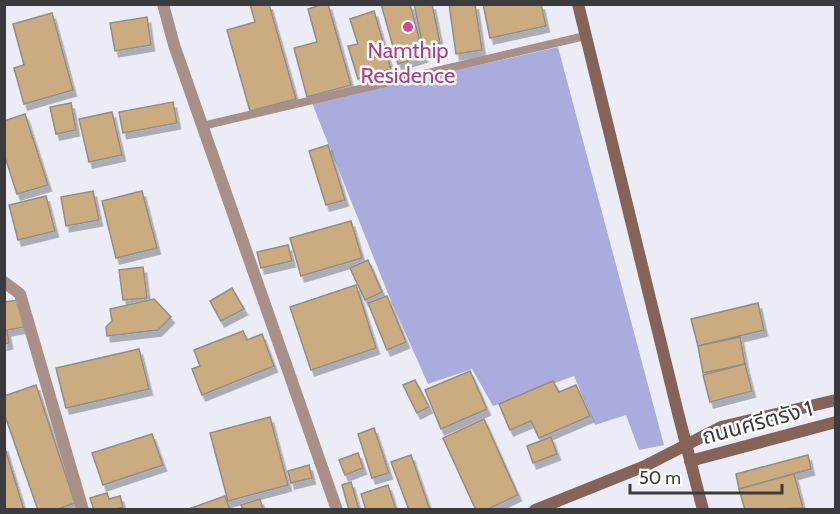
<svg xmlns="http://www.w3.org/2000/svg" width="840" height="514" viewBox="0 0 840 514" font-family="Cabin,'Noto Sans Thai',sans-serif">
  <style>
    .forest { fill: #a9acdc }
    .building { fill: #cbac80; stroke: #938d85; stroke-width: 1.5; filter: url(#shadow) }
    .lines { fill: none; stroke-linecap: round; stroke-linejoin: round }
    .lane { stroke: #a89088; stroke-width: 8 }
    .street { stroke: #a89088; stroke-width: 12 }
    .secondary { stroke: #856358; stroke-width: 12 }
    .hotel-dot { fill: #d1479c; stroke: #fff; stroke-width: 2 }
    .labels { text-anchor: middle; stroke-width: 5; stroke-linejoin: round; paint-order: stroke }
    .hotel-label { font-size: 22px; fill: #b23c85; stroke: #fff }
    .street-label { font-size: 22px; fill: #3b3b3f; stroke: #fff }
  </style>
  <defs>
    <filter id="shadow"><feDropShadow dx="3.5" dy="6" stdDeviation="0" flood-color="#0004"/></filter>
  </defs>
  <rect width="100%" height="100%" fill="#ebecf6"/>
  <path class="forest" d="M558,47l106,398 -25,5 -13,-35 -31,10 -21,-49 -81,30 -21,-37 -44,15 -37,-83 -79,-198z"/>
  <g class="building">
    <path d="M250,4h19l27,95 -46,12 -23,-81 28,-8z"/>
    <path d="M323,4h5l23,81 -44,12 -13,-49 23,-6 -9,-33z"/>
    <path d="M381,4h29l14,52 -26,8z"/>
    <path d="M414,4h18l8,39 -17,4z"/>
    <path d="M449,4h26l7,46 -26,4z"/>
    <path d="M483,4h58l5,22 -56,12z"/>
    <path d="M374,11l17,58 -33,10 -10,-33 10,-2 -8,-25z"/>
    <path d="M52,13l21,77 -49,14 -10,-36 10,-3 -11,-41z"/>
    <path d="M147,17l4,28 -36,6 -5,-28z"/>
    <path d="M173,102l4,21 -54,10 -4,-21z"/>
    <path d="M71,103l5,27 -20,4 -6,-27z"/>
    <path d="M112,112l10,43 -33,7 -10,-43z"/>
    <path d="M25,114l23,71 -31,9 -13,-40v-33z"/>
    <path d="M328,145l17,55 -19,5 -17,-54z"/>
    <path d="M93,191l6,29 -33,6 -5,-29z"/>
    <path d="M142,191l15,57 -41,10 -14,-57z"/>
    <path d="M46,196l9,35 -37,9 -9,-35z"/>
    <path d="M351,221l11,37 -61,18 -11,-38z"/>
    <path d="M288,245l4,16 -31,7 -4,-16z"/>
    <path d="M368,260l14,32 -17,8 -15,-32z"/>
    <path d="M143,267l4,31 -24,2 -4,-30z"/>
    <path d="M356,285l20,63 -65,22 -21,-63z"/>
    <path d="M232,288l12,21 -23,12 -11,-20z"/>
    <path d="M387,296l19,46 -19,8 -19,-47z"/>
    <path d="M154,299l17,18 -13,13 -51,6 -1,-9 6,-6 -2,-12z"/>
    <path d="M19,300l5,27 -17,3 2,13 -5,1v-42z"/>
    <path d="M758,303l6,27 -66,16 -7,-27z"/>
    <path d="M243,331l4,9 15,-6 12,32 -72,29 -10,-26 8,-3 -6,-16z"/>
    <path d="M740,337l5,27 -42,9 -5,-27z"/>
    <path d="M139,349l10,40 -83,19 -10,-40z"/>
    <path d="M745,364l7,27 -42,11 -7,-27z"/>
    <path d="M470,371l17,38 -46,20 -16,-39z"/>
    <path d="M415,380l14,27 -12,6 -14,-28z"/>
    <path d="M553,381l6,11 17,-7 14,31 -51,22 -8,-17 -21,9 -11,-26z"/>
    <path d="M36,385l39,118 -20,7h-17l-34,-97v-17z"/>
    <path d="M270,417l18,68 -60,16 -18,-68z"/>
    <path d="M484,419l34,76 -32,15h-10l-33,-72z"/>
    <path d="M374,428l15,45 -17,5 -14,-44z"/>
    <path d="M152,434l11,31 -60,20 -11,-32z"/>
    <path d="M551,437l6,17 -24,9 -6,-17z"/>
    <path d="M4,445l20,65h-20z"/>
    <path d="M358,453l5,15 -18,7 -6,-15z"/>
    <path d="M411,455l19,55h-21l-18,-48z"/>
    <path d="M808,455l3,14 -72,20 -3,-15z"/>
    <path d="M309,465l3,13 -21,5 -3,-12z"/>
    <path d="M794,474l9,34 -58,2 -6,-21z"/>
    <path d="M351,482l8,28h-10l-7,-25z"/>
    <path d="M388,485l8,25h-30l-5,-16z"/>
    <path d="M107,493l2,6 11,-3 3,11 -9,3h-20l-4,-12z"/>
    <path d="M225,496l5,14h-44z"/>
    <path d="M260,499l3,11h-20l-2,-5z"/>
  </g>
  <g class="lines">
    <path class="lane" d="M202,126l383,-90"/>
    <g class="street">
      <path d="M163,4l11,41 163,465"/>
      <path d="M4,282l16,12 63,216"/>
    </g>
    <g class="secondary">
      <path d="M578,4l100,409 25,97"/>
      <path d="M690,461l146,-39"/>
      <path d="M535,510l110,-44 76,-39 115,-27"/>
    </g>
  </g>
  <circle class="hotel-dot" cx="408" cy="27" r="6"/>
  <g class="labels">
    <g class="hotel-label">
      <text x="408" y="58">Namthip<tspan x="408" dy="25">Residence</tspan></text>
    </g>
    <g class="street-label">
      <text transform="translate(757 422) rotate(-15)" y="8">ถนนศรีตรัง 1</text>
    </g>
  </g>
  <rect width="840" height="514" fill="none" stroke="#3b3b3f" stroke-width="12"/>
  <path d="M630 484v9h152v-9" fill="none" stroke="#3b3b3f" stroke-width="3"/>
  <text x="639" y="484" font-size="18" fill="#3b3b3f" stroke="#ffffff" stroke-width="4.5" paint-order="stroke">50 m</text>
</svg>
